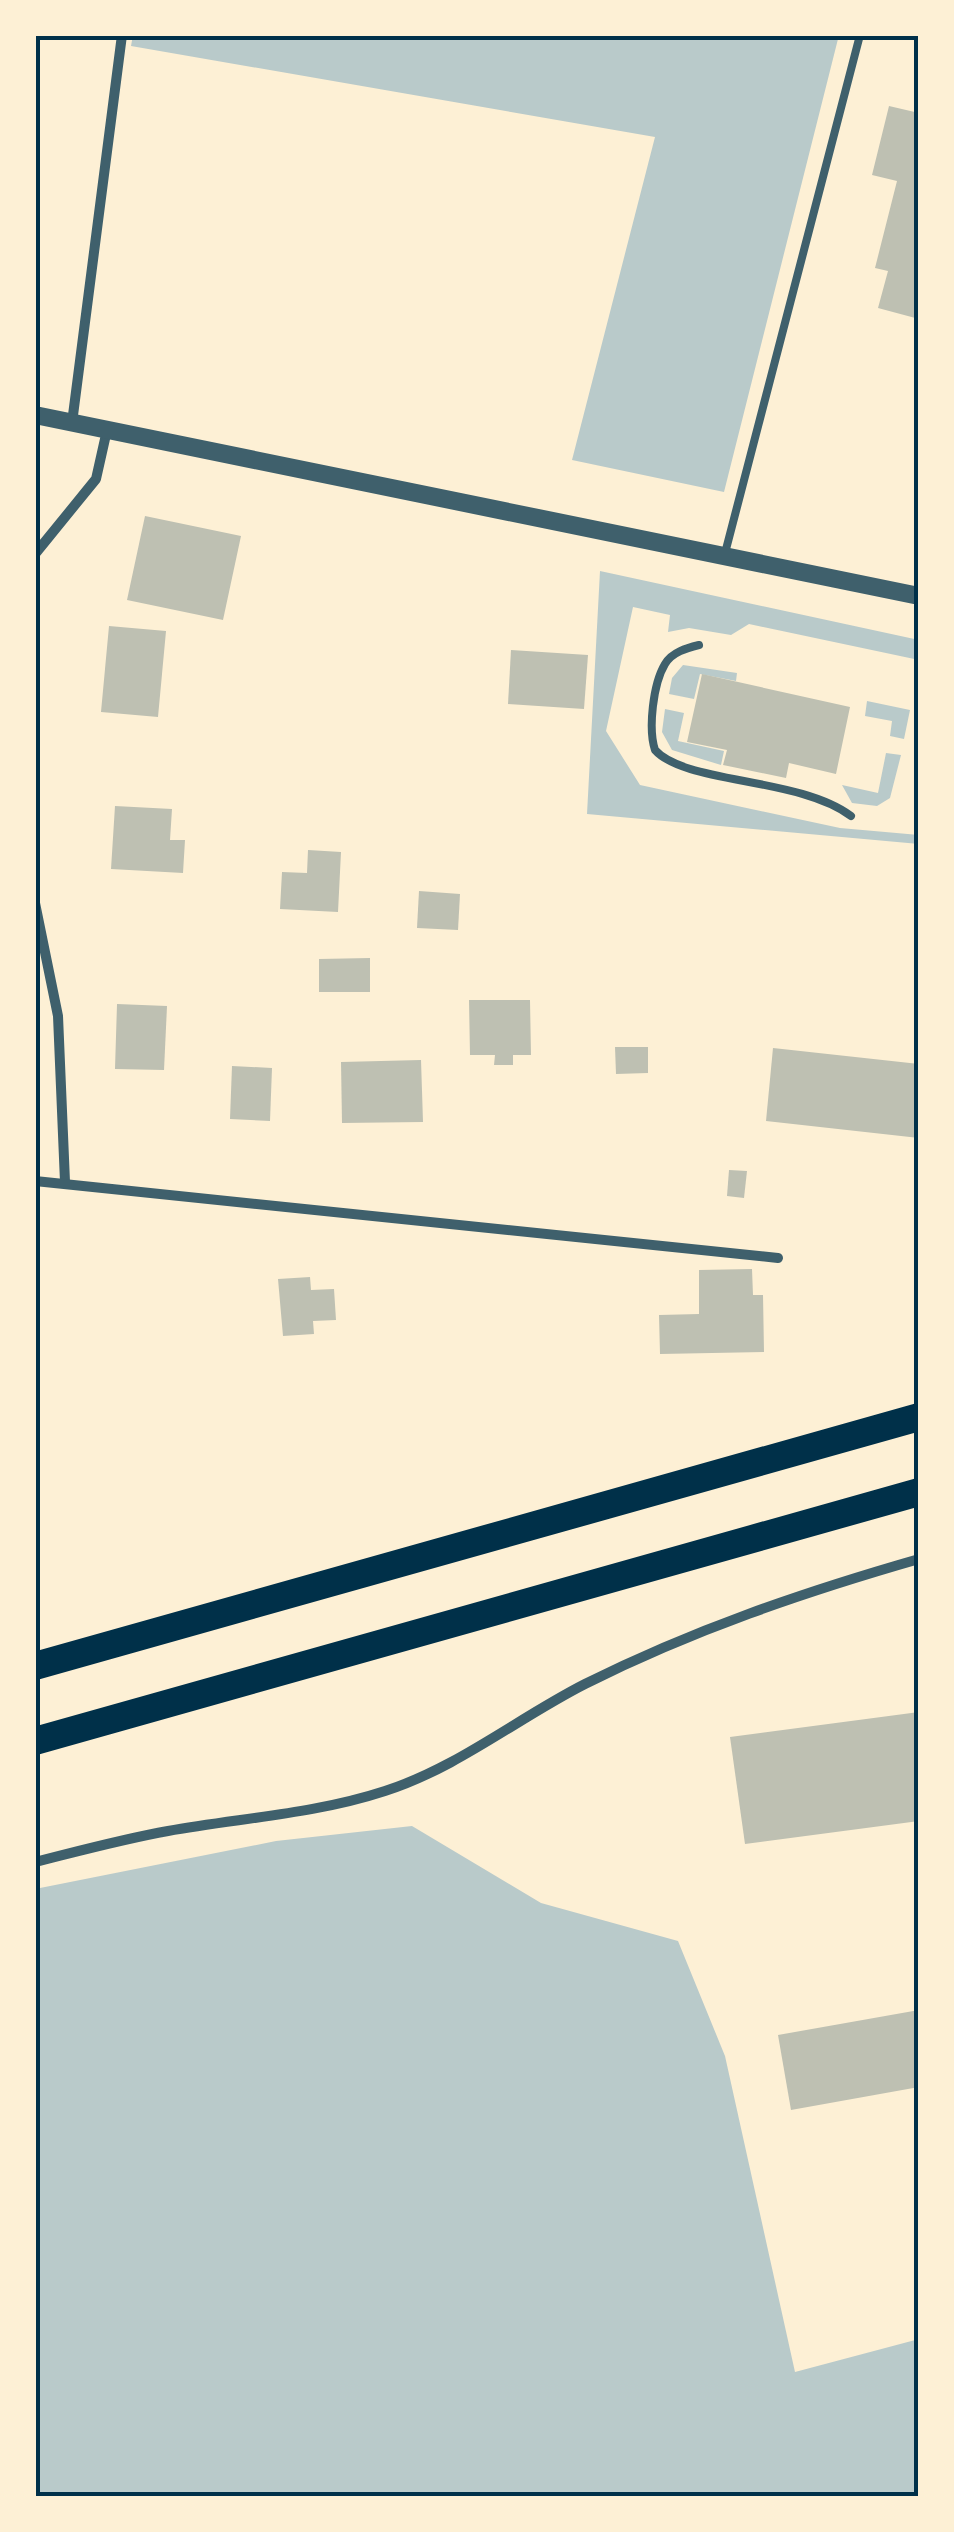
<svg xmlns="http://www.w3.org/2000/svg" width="954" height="2532" viewBox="0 0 954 2532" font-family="'Work Sans',sans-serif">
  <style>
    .green { fill: #b9caca }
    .building { fill: #bec0b2 }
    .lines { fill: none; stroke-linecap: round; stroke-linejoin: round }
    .service { stroke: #3f606c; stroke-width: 8 }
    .minor { stroke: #3f606c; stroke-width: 10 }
    .tertiary { stroke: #3f606c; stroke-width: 18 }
    .trunk { stroke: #003049; stroke-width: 28 }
    .neatline { fill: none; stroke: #003049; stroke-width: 4 }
  </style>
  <rect width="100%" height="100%" fill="#fdf0d5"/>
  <g class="green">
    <path d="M133,35h706l-115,457 -152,-32 83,-323 -524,-91z"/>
    <path d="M600,571l319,69v20l-170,-36 -18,11 -42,-7 -21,4 2,-17 -37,-8 -27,124 34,54 200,43 79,7v9l-332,-30z"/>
    <path d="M683,665l54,8 -1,8 -36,-7 -6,25 -25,-5 3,-16z"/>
    <path d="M867,701l43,9 -6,29 -14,-3 2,-15 -27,-5z"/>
    <path d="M665,709l19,4 -6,28 46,10 -3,14 -49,-15 -10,-18z"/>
    <path d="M886,753l15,2 -11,43 -13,8 -25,-3 -10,-18 36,8z"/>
    <path d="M412,1826l129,77 137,38 47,115 70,316 124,-33v158h-884v-608l241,-48z"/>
  </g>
  <g class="building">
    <path d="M889,106l30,7v206l-41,-11 10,-37 -13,-3 22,-87 -25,-6z"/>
    <path d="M145,516l96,20 -18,84 -96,-20z"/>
    <path d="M109,626l57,5 -8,86 -57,-5z"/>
    <path d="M511,650l77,5 -4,54 -76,-5z"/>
    <path d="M702,674l148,33 -14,67 -47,-11 -3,15 -63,-13 4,-15 -40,-8z"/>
    <path d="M115,806l57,3 -2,31h15l-2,33 -72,-4z"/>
    <path d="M308,850l33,2 -3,60 -58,-3 2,-37 25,1z"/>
    <path d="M419,891l41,3 -2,36 -41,-2z"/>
    <path d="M370,958v34h-51v-33z"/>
    <path d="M469,1000h61l1,55h-18v10h-19l1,-10h-25z"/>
    <path d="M117,1004l50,2 -3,64 -49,-1z"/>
    <path d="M615,1047h33v26l-32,1z"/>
    <path d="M773,1048l146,16v74l-153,-17z"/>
    <path d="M421,1060l2,62 -81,1 -1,-61z"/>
    <path d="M232,1066l40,2 -2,53 -40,-2z"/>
    <path d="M729,1170l18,1 -3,27 -17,-2z"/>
    <path d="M752,1269l1,26h10l1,57 -104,2 -1,-39 40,-1v-44z"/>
    <path d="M310,1277l1,13 23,-1 2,31 -23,1 1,13 -31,2 -5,-57z"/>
    <path d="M919,1712v109l-174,23 -15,-107z"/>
    <path d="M919,2010v77l-128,23 -13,-75z"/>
  </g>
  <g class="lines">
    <g class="service">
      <path d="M724,557l136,-522"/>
      <path d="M699,645c-12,3 -27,7 -34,19 -12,20 -17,65 -10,86 30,34 144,27 196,66"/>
    </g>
    <g class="minor">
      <path d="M72,423l50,-388"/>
      <path d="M35,554l61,-75 11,-49"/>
      <path d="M35,903l23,113 7,166"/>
      <path d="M35,1181l743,77"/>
      <path d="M35,1862c44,-11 88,-23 133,-31 72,-13 147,-17 217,-40 72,-23 133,-73 200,-107 108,-54 219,-92 334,-125"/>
    </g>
    <path class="tertiary" d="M35,415l884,181"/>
    <g class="trunk">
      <path d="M35,1666l884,-249"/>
      <path d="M35,1741l884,-249"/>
    </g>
  </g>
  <rect width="954" height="2532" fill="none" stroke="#fdf0d5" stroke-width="75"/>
  <rect x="38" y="38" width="878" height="2456" class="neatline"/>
</svg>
